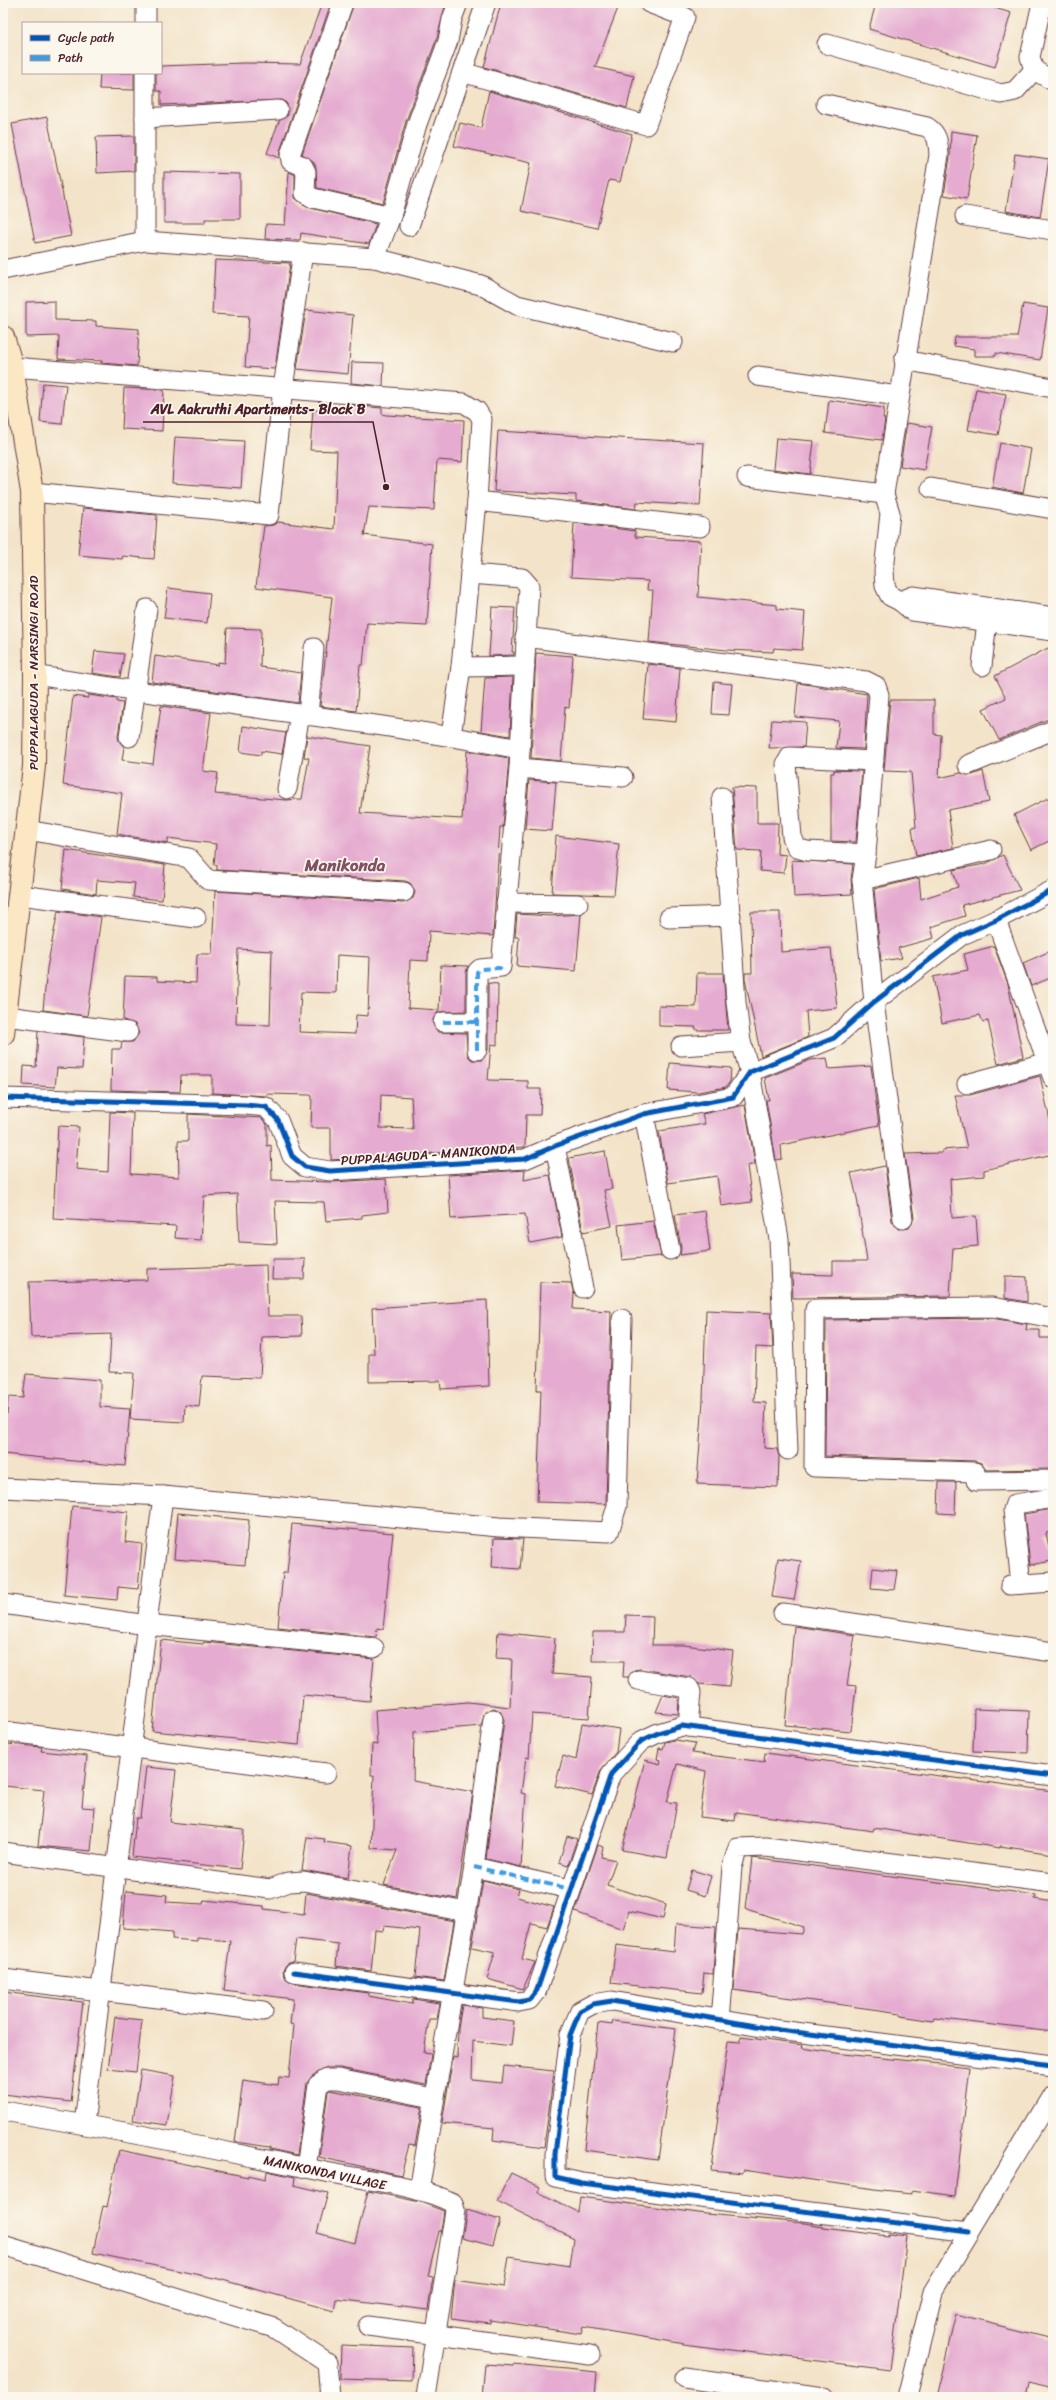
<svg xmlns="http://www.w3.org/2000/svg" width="1056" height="2400" viewBox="0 0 1056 2400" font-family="Sriracha,sans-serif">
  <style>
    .building { fill: #e5abd0; fill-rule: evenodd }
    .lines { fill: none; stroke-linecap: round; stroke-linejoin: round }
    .street-casing { stroke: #633c43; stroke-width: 21 }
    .secondary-casing { stroke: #633c43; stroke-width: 24 }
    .street { stroke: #fff; stroke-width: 19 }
    .secondary { stroke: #fbe7c3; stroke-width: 22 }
    .quiet { stroke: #409be1; stroke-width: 4; stroke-dasharray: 8 4; stroke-linecap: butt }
    .cycleway-casing { stroke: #fbf7ec; stroke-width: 8 }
    .cycleway { stroke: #0057b8; stroke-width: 5 }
    .labels { text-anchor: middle; stroke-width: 3.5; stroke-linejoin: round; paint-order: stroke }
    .street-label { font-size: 13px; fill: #4a1f2b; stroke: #fbf7ec }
    .district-label { font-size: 17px; font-weight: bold; fill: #805065; stroke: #fbf7ec }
    .leader { fill: none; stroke: #4a1f2b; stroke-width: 1.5 }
    .callout-dot { fill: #4a1f2b; stroke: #fbf7ec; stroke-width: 1.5 }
    .callout-label { font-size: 14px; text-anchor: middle; font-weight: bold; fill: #4a1f2b; stroke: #fbf7ec; stroke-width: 3.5; stroke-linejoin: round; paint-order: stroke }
  </style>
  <rect width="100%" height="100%" fill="#fbf7ec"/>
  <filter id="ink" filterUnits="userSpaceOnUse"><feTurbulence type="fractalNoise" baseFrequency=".025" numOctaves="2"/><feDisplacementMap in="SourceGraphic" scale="8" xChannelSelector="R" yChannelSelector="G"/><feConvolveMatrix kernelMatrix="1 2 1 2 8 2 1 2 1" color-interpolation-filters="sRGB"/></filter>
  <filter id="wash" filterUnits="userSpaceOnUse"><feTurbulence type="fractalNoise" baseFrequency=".012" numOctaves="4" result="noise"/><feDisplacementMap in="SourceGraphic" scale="16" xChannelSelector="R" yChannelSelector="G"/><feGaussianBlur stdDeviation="0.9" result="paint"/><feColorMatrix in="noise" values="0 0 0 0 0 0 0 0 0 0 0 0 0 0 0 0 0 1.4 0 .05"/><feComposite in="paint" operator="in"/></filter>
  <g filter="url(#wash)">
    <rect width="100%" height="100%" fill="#f3e3c8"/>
    <g id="blocks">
      <g class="building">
        <path d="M322,3h9l-51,148 -1,7 -12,-5 12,-32 9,-6 -1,-11 -4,-4 -122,5v-14h-5v-18h5v-7l84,-3 55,1z"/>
        <path d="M354,3h92l-9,35 -31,83 -23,82 -66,-15 -1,-21 -3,-6 -11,-7z"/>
        <path d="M501,3h119l-25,64 39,9 -7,32 -143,-41z"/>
        <path d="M876,3h102l33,10 -16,54 -126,-38z"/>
        <path d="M100,73h34v17l-35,-1z"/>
        <path d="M489,91l143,43 -12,48 -11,-2 -12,48 -76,-17 10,-48 -77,-17 6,-23 21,5z"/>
        <path d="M47,117l24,119 -36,7 -23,-119z"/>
        <path d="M951,131l26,4 -10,64 -23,-4 6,-38z"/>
        <path d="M134,136v35l-37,2 -1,-36z"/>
        <path d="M1015,154l34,5 -9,58 -34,-6z"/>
        <path d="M164,172l76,2v45h-35v4h-41z"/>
        <path d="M289,172l6,3v23l12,9 69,17 -7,20 -68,-11 -1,7 -35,-1 1,-15 19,1z"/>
        <path d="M215,260l75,3 -15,106 -30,-2 4,-51 -37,-2z"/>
        <path d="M55,301v19l41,1v5l43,3 -2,37 -36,-3 1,-2 -44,-2 1,-23 -33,1v-35z"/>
        <path d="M1023,304l25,4 -8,52 -44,-7v3h-22v-7l-20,-3 1,-9h62z"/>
        <path d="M306,310l47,5 -5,59 -51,-5z"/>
        <path d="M352,362l32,1 -1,23 -32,-3z"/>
        <path d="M43,383l23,2 -4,39 -22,-2z"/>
        <path d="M124,388l40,2 -2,41 -40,-2z"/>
        <path d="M976,389l30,5 -8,41 -30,-5z"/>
        <path d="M829,400l55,8 -1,10 2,1 -3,21 -57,-7z"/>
        <path d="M349,405l33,3v6l4,1 78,5 -2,42 -25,-2 -3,50 -65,-3 -5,28 68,9 -5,82 -60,-3 -4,42h-3l-4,46 -36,-5 12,-109 -76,-10 8,-61 9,-1 5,-3 56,7 3,-78 -27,-1 3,-40 36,2z"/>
        <path d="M907,423l25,4 -8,43 -24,-4z"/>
        <path d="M498,431l206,12 -4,63 -63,-4 -1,7 -60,-8v-6l-82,-4z"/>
        <path d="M175,437l69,4 -3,47 -69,-5z"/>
        <path d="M776,438l38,3 -4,33 -37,-5z"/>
        <path d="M1000,443l31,6 -8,44 -31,-6z"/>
        <path d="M83,508l74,7 -3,44 -31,-3 -1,3 -44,-4z"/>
        <path d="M574,523l61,8v6l66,4 -3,56 79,8v4l28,3 -3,38 -28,-2 -1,4 -46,-2 -78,-8 4,-52h-6l1,-9 -77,-4z"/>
        <path d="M168,588l42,5 -3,30 -43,-5z"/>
        <path d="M492,607l23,1 -3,44h2v3l-25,1z"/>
        <path d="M227,628l34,1 -1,38 41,6 -3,30 -146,-21 3,-26 63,9v-3l7,1z"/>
        <path d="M1048,648l5,11v58l-54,23 -16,-31 23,-11 -11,-22z"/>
        <path d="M95,651l29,3 -4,23 -28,-4z"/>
        <path d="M536,653l37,3 -4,52 -4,-1 -4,54 -30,-3z"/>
        <path d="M648,664l32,4 -4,54 -33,-3z"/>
        <path d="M513,677l-3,59 -29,-5 4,-53z"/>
        <path d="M714,682l18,2 -3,31 -17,-1z"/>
        <path d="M798,683l69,11 -3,55 -28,-1 3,-27 -44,-4z"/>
        <path d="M88,695l29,4v3l6,1 -5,33 1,5 5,6 -2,13 31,4 8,-58 50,7 -8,58 15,2 -3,21 71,6 16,-1 7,-41 -5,-1 3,-21 63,10 -10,67 102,6 5,-68 42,7 -6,69h-3l-7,109 -64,-5 -1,30 -18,-1 -2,48 31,2 2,-45 27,1 -2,6v39l-28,1 -6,10 6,10 28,1 2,23 4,4h10l6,-10v-67l10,1 -1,61 -6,-1 -3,36 40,1v8h13l-1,26h-14l-1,32 -194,13v-32h-20l1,-32 -2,-1 -42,-1 -1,2 -55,-3v-18h-31l-1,17 -69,-2 1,-41h9l1,-7h11l6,-9 -4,-9 -12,-4 2,-44 32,1v4l39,2 1,-29h15l3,-63 188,12 10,-5 2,-6 -5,-9 -5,-2 -188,-11v-5h-3l2,-21 -48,-6v5l-51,-9 5,-41 -59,-8 10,-89 15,2zM238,949l34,2 -2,74 -34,-1zM337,955l33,2 -2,59 -12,-1 -1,19 -56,-2 2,-40 35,1zM381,1095l30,2 2,32 -33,-1z"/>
        <path d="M890,700h44v34l7,1 -2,43 22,-5 11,2 11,-4 6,31 -41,8 5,38 -37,8 -4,-28 4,-1 -5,-55 -27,-1z"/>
        <path d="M772,720l34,2 -2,25 -35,1z"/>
        <path d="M243,726l43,7 -4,21 -21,-3v4l-21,-3z"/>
        <path d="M834,770l28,1 -6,71 -25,-1v-68h3z"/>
        <path d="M529,780l27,2 -4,49 -27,-2z"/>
        <path d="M732,787l25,1v35h21l-1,31 9,1 -2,18 -24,-2 1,-20 -24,-1z"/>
        <path d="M1048,798l5,11v30l-22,11 -17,-35z"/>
        <path d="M556,836l63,8 -5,51 -62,-2z"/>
        <path d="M66,850l99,15 -3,35 -29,-3 2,-14 -38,-3 -1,14 -34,-5z"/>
        <path d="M1003,855l17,35 -58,15 3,11 -34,11 3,11 -36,10 4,10 -21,3 -7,-72 45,-11 2,21 37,-12 -5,-17 32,-6z"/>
        <path d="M792,860l61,4 -2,15 1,15 -58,3z"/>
        <path d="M58,911l43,6 -14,99 -44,-6 4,-42z"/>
        <path d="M751,912h29l1,40 50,-4 6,60 -31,3 2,26 -47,19 -16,-77v-6h7z"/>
        <path d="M517,914l33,2 31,-2 -5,57 -59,-5 2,-29h-4z"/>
        <path d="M994,946l14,38 15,73 -25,7 -10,-43 -5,1 -3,-7 -38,8 -9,-46 35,-7 -4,-16z"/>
        <path d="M1053,950v27l-22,9 -8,-23z"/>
        <path d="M697,973h26l5,57h-32v-3l-37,-1v-20l37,1z"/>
        <path d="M38,1031l46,6 -2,32 -25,-1 -2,19 -32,-2 1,-19 12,1z"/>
        <path d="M827,1058l2,11 42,-3 8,59 -98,20 1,14 -6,1 -10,-60h3l-4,-22 45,-18z"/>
        <path d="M670,1063l61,5 -1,13 -4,6 -28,5 -30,-2z"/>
        <path d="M1040,1076l13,58v20l-69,16v6l-34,3 2,39 24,-2 2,30 -25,2 -3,48 -157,2 -1,-24 41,1v-14h34l-10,-63 -6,-25 34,-7 7,55 6,8 11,-1 5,-10 -9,-64 37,-1v-3l25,-2 -12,-53h15z"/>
        <path d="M745,1105l10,59 -8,2 5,36 -31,4 -4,-30 -49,7 -9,-52 46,-7 -3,-10z"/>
        <path d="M110,1112l23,1 -2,61 48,3 -1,-36h10v-27l73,4 6,6v22l4,-1 1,35 59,2 55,-3 2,33 -26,3v3l-36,3 -2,-19 -49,-1 2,43 -38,-2 -2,-48 -33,2 -3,44 -26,-2 1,-12 -123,-7 5,-93 21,1 -3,42 32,3z"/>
        <path d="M605,1151l7,38 -8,1 8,36 -29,6 -14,-74z"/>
        <path d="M525,1170l-1,10 26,-5 12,62 -32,6 -5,-29 -74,5 -3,-44z"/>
        <path d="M705,1211l5,40 -30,4 1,-7 -6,-33z"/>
        <path d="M653,1221l8,35 -39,4 -4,-35z"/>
        <path d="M273,1259h32l-1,20h-32z"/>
        <path d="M266,1265l2,51h33l1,20 -40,1 -2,41 -58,-2 -3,31 -14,-2 -1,17 -54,-3 4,-46 -25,-1 2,-38 -80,3 -2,-55 118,-2v-11z"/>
        <path d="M1005,1276l22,1v25l-22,-4z"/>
        <path d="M540,1282l31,1 3,11 -1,15 38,2 -5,193 -69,-2 4,-112h-4z"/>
        <path d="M487,1300l2,86 -48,3 -1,-8 -71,1v-28h5l-2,-46z"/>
        <path d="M706,1310l65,3 2,35 -17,-1 -2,55 12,1 -2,45 13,1 2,7 -1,31 -81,-3 6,-84z"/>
        <path d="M991,1318l36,6 -1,6h14v8h13v131l-67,1 -5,-7 -6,-2 -150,-5 1,-136z"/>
        <path d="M26,1374l74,6v27l30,2 -5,57 -122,-12v-41l4,1 1,-17 15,1z"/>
        <path d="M939,1482h17l-1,32 -17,-1z"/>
        <path d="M72,1506l56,6 -3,30 17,2 -4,45 -20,-2 -1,13 -53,-5z"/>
        <path d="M1053,1509v23l-7,1 6,28 -22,4 -6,-51z"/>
        <path d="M178,1513l71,7 -4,45 -71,-6z"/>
        <path d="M292,1524l101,9 -10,96 -6,-1 -1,9 -98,-10 5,-54h4z"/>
        <path d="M494,1538l29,1 -3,30 -28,-2z"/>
        <path d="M778,1558l23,3 -7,39 -22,-3z"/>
        <path d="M873,1568l24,3 -3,19 -23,-2z"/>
        <path d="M626,1615l27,1 -1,29h32l49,6 -4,36 -30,-3 -8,-7 -51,-8 -6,1 -6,7h-5l1,-16h-32l1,-29h32z"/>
        <path d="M794,1626l61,9 -8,50 9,1 -5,45 -66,-6z"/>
        <path d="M498,1632l57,6 -3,36 40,3 -3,41 -57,-4 -3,44 -3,-1 -5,36 5,1 -5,73 -35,-8 18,-139 -4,-9 -6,-3 -9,4 -4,14 -67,6 -1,49 60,11 -16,107 -73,-14 13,-35 -26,-2 3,-73h-3l1,-31 5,1 -2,-35 93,-8 42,5 2,-48 -16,-1z"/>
        <path d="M161,1640l42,4 1,-2 170,17 -4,42 -67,-6 -4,50 -147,-14z"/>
        <path d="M663,1695l16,3 -1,16 -22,-2z"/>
        <path d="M974,1709l55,2 -1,42 -55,-2z"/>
        <path d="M582,1723l37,6 -3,23 -15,18 -9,25 -37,-9 8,-30 13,4z"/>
        <path d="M675,1740l20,3 -3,10 72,9 1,-9 288,38v63l-53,-8v2l-126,-20 -1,3 -137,-19 -1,9 -35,-4 6,-46 -29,-7 -10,38 10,1 -10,55 -45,-8 23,-90 15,4 1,-4 -4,-1 2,-11 4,1 2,-7z"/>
        <path d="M8,1744l34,3 -1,4 46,5 -5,51 13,1 -4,43 -53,-5 6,-56 -40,-4z"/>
        <path d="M146,1767l30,3 -6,52 74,8 -4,39 -108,-12 4,-39h4z"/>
        <path d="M567,1836l10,3 -9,26 -9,-3z"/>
        <path d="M307,1837l18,2 -1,3 28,4 -4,32 -46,-8z"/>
        <path d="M598,1845l5,2 -2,10 15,3 -9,25 59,19 -3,15 -34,-8 -6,18 -48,-17z"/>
        <path d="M752,1858l240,31 44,6 -1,4 18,3v130l-119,-14 -1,3 -32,-5v-3l-168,-23 5,-61 64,5 2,-7 -58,-18z"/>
        <path d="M692,1870l19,6 -6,20 -19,-6z"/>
        <path d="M483,1880l36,9 -2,8 37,10 -7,20 -16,-4 -9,36 13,3 -12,27 -36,-10 8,-27 -23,-5z"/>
        <path d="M126,1891l41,4 -1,7 37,2 1,-4 60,6v3l40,5 2,-21 148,28 -10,60 -29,-4 5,-47 -36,-4 -1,5 -8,-1 -4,41 -35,-5 2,-22 -42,-5 -3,22 -7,4 -3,5 1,7 9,6 75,10v3l44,8 1,-5 27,4 -3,16h-8l-5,34 7,1 -5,31 -86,-17h-13l-15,8 -5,7 -10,72 -27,-6v-2l-35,-5 8,-62 35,5 1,-8 10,1 5,-53 -4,-1 3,-25 -69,-9 6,-49 -33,-3v3l-25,-2 1,-7 -50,-4z"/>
        <path d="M676,1924l40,3 -3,47 -9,-1 -2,20 -91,-10 5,-38 58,7z"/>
        <path d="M3,1992l80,10 -12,100 -68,-8z"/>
        <path d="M462,2005l20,3v9l32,4 -3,25 -38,-5 -1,39 30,3 2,-17 50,5 -10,76 -51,-7 1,-12 -52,-5 11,-66 4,1 1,-30z"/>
        <path d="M115,2017l27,3 -6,52 -28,-3z"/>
        <path d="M613,2021l63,8 -18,131 -74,-10 14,-127 14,2z"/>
        <path d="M741,2037l61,8 -1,3 42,6 127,13 -15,129 -43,-6v3l-31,-3 -138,-20v3l-32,-3 17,-129 13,1z"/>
        <path d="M141,2070l34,6 -8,49 -34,-5z"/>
        <path d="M330,2090l92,17 -7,39 -6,-1 -8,30 -82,-18 9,-66z"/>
        <path d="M119,2150l129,27v-2l18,4 1,-8 28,6 -1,8 34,8 -11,40 38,10 13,-52 52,11 24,9 -3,20h-2l-11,45 5,1 -5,33 -92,-11 -2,12 -115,-32 -126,-26 10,-47 4,1z"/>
        <path d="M511,2173l29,14 -2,5 40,20 2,-15 126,17 98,9 19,3v2l65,8v-2l19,2 -17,134 -199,-25 -108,-18 -2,7 -91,-14v3l-39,-5 4,-38 49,7 5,-30 61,9 4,-27 -77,-38z"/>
        <path d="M467,2210l33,10 -7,26 -31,-8z"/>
        <path d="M956,2314l97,24v52l-26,-6 -3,13h-88z"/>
        <path d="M341,2345l72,3 -1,33 -72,-2z"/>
        <path d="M485,2364l29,2v-2l83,8 -2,25h-113z"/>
      </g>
    </g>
  </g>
  <g filter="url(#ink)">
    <use href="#blocks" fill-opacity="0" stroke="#633c43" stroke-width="1"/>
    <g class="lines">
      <defs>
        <g id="street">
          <path d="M343,3l-53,152 1,6 12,5 3,6 -1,21 8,5 78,18"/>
          <path d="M1042,3l-12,54 4,13 19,11"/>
          <path d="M146,23v-20"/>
          <path d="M827,44l174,50 14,-3 19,-21"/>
          <path d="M462,72l184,53 39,-108 -36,-14"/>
          <path d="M826,104l101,23c11,7 11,15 12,28l-55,339"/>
          <path d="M145,118l133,-8"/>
          <path d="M965,216l88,14"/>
          <path d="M409,226l77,-223"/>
          <path d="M145,241v-168"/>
          <path d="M375,258l16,-42 26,-92 31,-83 4,-22 6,-16"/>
          <path d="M3,270l142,-29 230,17 106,27 36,20 156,37"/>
          <path d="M904,360l149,28"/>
          <path d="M12,367l452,36 13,8 5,8 -5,82 223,26"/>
          <path d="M758,376l140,20"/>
          <path d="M747,477l137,17 6,19 -6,58 1,15 5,10 10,5"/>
          <path d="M931,488l122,21"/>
          <path d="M32,492l237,23 14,-127 20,-136"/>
          <path d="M477,501l-7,73 52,4 7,8 -10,182 -18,199 -21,2 -3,3v78"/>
          <path d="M1053,617l-140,-21 -13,5 12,10 141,20"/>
          <path d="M525,637l341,44 10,5 3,9 -13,159 -4,26 12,122 29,217"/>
          <path d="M982,666l6,-55"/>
          <path d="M461,667l64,-1"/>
          <path d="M35,675c161,27 324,44 485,74"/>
          <path d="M308,716l6,-68"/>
          <path d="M451,736l10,-69 9,-93"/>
          <path d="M129,737l18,-128"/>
          <path d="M968,765l85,-35"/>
          <path d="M519,768l104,9"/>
          <path d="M287,789l13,-75"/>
          <path d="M722,797l14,205 5,40 9,30 29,167 9,211"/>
          <path d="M27,830l162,28 19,22 196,12"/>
          <path d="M866,854l-59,-3 -10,-3 -5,-11 -6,-73 4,-7 84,4"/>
          <path d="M862,880l129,-30"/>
          <path d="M20,895l176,23"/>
          <path d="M506,903l72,1"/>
          <path d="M669,918l62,-2"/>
          <path d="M996,920l57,158"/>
          <path d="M6,1016l122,16"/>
          <path d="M443,1022h34"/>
          <path d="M681,1046l60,-4"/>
          <path d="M967,1084l81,-22"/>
          <path d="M3,1098l243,7 20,2 12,13 14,36 13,11 25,4 195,-12 30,-13 89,-32 89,-17 17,-25 84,-34 40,-36 88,-67 34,-15 57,-30"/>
          <path d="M644,1114l26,136"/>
          <path d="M555,1146l28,142"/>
          <path d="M1053,1318l-61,-11 -177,2 -1,158 161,5 1,9 77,-1"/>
          <path d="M3,1488l160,8 336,31 110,5 8,-26 5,-187"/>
          <path d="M1021,1584l-8,-74 2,-6 38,-6"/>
          <path d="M1010,1585l43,-3"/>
          <path d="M3,1604l144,21 227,23"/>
          <path d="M783,1613l270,39"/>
          <path d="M638,1680l51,8 2,4 -3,35"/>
          <path d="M3,1731l323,42"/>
          <path d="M3,1852l267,37 19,-7 15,-1 162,31"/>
          <path d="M474,1867l96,22"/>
          <path d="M294,1972l225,30 10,-2 8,-10 74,-216 30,-33 17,-8 24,-7 371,50"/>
          <path d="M3,1979l260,32"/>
          <path d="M720,2021l12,-154 6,-19 28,-1 287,36"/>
          <path d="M3,2111c107,17 212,38 318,60 38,8 98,14 132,32l2,7 -29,187"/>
          <path d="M84,2124l79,-628"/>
          <path d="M306,2168l12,-83 9,-6h11l95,19"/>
          <path d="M419,2191l55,-324 19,-148"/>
          <path d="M969,2232l-387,-49 -27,-6v-23l15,-119 10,-24 13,-7 19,-3 167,29 274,35"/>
          <path d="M3,2245l271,83 53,35 3,34"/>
          <path d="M368,2326l222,29"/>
          <path d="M684,2378l140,19"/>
          <path d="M907,2397l26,-105 120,-198"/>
        </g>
        <path id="secondary" d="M3,337l9,30 20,125 3,183 -1,91 -31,268"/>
      </defs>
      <use href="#street" class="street-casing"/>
      <use href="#secondary" class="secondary-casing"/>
      <use href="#street" class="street"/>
      <use href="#secondary" class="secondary"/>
      <g class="quiet">
        <path d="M443,1022h34"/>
        <path d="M477,1050v-78l3,-3 20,-1 2,-5"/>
        <path d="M474,1867l96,22"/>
      </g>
      <defs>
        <g id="cycleway">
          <path d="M3,1098l243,7 20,2 12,13 14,36 13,11 25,4 195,-12 30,-13 89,-32 89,-17 17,-25 84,-34 40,-36 88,-67 34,-15 57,-30"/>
          <path d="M294,1972l225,30 10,-2 8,-10 74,-216 30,-33 17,-8 24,-7 371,50"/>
          <path d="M969,2232l-387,-49 -27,-6v-23l15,-119 10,-24 13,-7 19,-3 167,29 274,35"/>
        </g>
      </defs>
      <use href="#cycleway" class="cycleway-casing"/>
      <use href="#cycleway" class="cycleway"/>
    </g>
  </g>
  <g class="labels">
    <g class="street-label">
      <text transform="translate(33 673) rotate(-90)" y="5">PUPPALAGUDA - NARSINGI ROAD</text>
      <text transform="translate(428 1154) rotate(-4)" y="5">PUPPALAGUDA - MANIKONDA</text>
      <text transform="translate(325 2172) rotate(12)" y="5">MANIKONDA VILLAGE</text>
    </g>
    <g class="district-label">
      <text x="345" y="871">Manikonda</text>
    </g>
  </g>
  <path class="leader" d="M386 487L373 422H143"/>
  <circle class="callout-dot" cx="386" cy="487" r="4"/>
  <g class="callout-label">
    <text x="258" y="414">AVL Aakruthi Apartments- Block B</text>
  </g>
  <rect width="1056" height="2400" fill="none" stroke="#fbf7ec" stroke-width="16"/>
  <rect x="22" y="22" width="140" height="52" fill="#fbf7ec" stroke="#b4a19f"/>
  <rect x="30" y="35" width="20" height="6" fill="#0057b8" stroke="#b4a19f"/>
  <text x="58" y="42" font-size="12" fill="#4a1f2b">Cycle path</text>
  <rect x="30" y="55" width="20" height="6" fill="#409be1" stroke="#b4a19f"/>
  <text x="58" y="62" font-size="12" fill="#4a1f2b">Path</text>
</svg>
